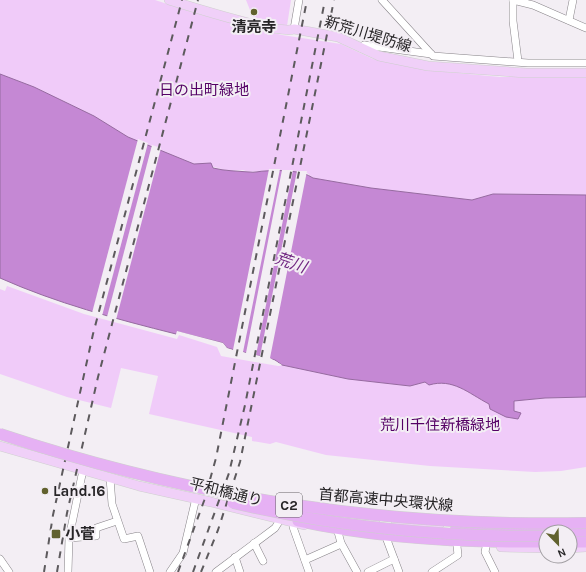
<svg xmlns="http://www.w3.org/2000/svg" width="586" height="572" viewBox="0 0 586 572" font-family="Karla,'Noto Sans JP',sans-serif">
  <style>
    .green { fill: #f0cbf9 }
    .water { fill: #c588d4; stroke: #966aa0 }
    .pier { fill: #f3eef4 }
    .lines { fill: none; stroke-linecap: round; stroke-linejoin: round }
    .minor-casing { stroke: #868287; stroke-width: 8 }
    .major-casing { stroke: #cfcfcf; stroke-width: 10 }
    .highway-casing { stroke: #cfcfcf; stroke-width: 12 }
    .minor { stroke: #fff; stroke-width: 7 }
    .major { stroke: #f0d0f8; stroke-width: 9 }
    .highway { stroke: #e6b1f4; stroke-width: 11 }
    .rail { stroke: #5d5a5d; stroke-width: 2; stroke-dasharray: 7 7; stroke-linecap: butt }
    .highway-bridge-casing { stroke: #cfcfcf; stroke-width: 12; stroke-linecap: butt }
    .highway-bridge { stroke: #e6b1f4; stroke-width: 11 }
    .poi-dot { fill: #61612e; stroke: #f3eef4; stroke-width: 1.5 }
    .labels { text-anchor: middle; stroke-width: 4; stroke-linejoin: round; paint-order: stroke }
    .shield { fill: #f3eef4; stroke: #646164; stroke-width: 1 }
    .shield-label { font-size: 14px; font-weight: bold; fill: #272527 }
    .poi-label { font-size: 15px; font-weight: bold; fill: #272527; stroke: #f3eef4; text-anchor: start }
    .street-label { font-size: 15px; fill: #272527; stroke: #f3eef4 }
    .park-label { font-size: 15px; fill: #550266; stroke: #f3eef4 }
    .water-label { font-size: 16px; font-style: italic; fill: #712782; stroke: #f3eef4 }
  </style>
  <rect width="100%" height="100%" fill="#f3eef4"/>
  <g class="green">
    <path d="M0,0h155l43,14 84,21 59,9 32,15 52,11 75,7 86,1v117l-93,-1 -21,6 -101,-12 -58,-10 -6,-5 -41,-2 -17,1 -6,-2 -14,1 -26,-7h-9l-66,-27 -34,-21 -60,-29 -34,-13z"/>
    <path d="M246,0h45l-4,26 -33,-6z"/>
    <path d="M7,286l77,28 93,25 2,-4 38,12 4,9 57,10 4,-1 66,14 62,7 15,-4 4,3c9,-3 16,-3 25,-1l35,20 1,5 31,4 -7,-2v-10l31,-3 41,-1v70l-25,4 -26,1 -105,-6 -104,-11 -50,-13 -6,2 -18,-3v-4l-103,-23 9,-38 -37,-8 -10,40 -44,-11 -67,-23v-85l5,2z"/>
  </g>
  <path class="water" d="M0,74l34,13 60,29 34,21 66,27 17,-1 2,5c12,3 24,3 36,4 5,1 11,-1 16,-1 14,-1 37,-1 48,7l58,10 101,12 21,-6 93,1v202l-41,1 -31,3v10l7,2 -3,6 -12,-2 -16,-8 -1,-5c-21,-11 -36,-26 -60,-19l-4,-3 -15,4 -62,-7 -66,-14 -7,-5 -48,-12 -4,-5 -45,-11 -2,2c-60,-15 -120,-31 -176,-56z"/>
  <g class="pier">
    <path d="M138,139l10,4 -46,173 -10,-3z"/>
    <path d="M152,145l9,3 -45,172 -9,-3z"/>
    <path d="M269,169h11l-37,183 3,1 36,-183h11l-37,185 4,1 37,-185h10l-37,187 12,7 -3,1 -5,-4 -47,-12 -5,-6 -46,-10 1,-3 46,12 4,5 6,2z"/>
  </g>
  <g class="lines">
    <defs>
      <g id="minor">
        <path d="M382,0l51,56 95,7h58"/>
        <path d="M513,0l20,5 53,23"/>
        <path d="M513,0v21l5,40"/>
        <path d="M569,20l4,-20"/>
        <path d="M294,29l5,-29"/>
        <path d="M361,48l3,-3 67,9"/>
        <path d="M83,470l-14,68 27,-2v-8l21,-7"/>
        <path d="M110,478l2,26 12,35 14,-3 12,36"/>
        <path d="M294,523l-1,4 16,45"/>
        <path d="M338,532l3,11 16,29"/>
        <path d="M387,540l12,32"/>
        <path d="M254,543l9,18"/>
        <path d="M486,547l-1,5 10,20"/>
        <path d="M235,557l5,15"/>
        <path d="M0,559l9,13"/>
        <path d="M305,560l36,-16"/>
        <path d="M68,572l1,-34"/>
        <path d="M170,572l13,-19 13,-55"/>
        <path d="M216,572l59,-44 5,-8"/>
        <path d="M368,572l26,-13"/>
        <path d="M432,572l26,-17 -1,-9"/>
      </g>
      <g id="major">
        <path d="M169,0c20,6 110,35 125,29l44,8 41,19 49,10 98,7h60"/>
        <path d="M0,446l139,40 72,16 93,23"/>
        <path d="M334,517l41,5"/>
        <path d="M396,524l43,1"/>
        <path d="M501,547l45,1"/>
        <path d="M570,548l16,-1"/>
      </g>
      <g id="highway">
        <path d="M298,521c82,18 165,22 248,21"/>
        <path d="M456,529l130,2"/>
        <path d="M570,542h16"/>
      </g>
    </defs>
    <use href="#minor" class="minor-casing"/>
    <use href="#major" class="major-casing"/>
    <use href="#highway" class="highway-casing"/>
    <use href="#minor" class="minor"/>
    <use href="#major" class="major"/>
    <use href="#highway" class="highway"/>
    <g class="rail">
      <path d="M44,572l9,-57 40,-181 89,-334"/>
      <path d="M57,572l10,-59 31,-136 100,-377"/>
      <path d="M178,572l26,-71 12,-43 91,-458"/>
      <path d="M193,572l36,-99 16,-68 80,-405"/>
      <path d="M201,572l17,-42 22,-68 94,-462"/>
    </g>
    <defs>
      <g id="highway-bridge">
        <path d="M0,434c193,64 382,93 586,89"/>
        <path d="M233,503c103,24 208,34 313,33"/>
      </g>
    </defs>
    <use href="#highway-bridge" class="highway-bridge-casing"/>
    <use href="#highway-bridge" class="highway-bridge"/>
  </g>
  <g class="poi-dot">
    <circle cx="254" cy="12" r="4"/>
    <circle cx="45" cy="491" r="4"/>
    <rect x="51" y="529" width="10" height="10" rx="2"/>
  </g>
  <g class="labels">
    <rect class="shield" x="276" y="493" width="26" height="24" rx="3"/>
    <g class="shield-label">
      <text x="289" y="510">C2</text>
    </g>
    <g class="poi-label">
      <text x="254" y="32" text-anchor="middle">清亮寺</text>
      <text x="53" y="496">Land.16</text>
      <text x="65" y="539">小菅</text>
    </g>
    <g class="street-label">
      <text transform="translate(368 34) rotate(17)" y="5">新荒川堤防線</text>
      <text transform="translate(226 492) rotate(14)" y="5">平和橋通り</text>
      <text transform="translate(386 500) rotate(5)" y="5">首都高速中央環状線</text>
    </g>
    <g class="park-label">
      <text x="204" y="95">日の出町緑地</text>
      <text x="440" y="430">荒川千住新橋緑地</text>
    </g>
    <g class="water-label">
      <text transform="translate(291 262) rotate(19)" y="6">荒川</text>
    </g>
  </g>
  <g transform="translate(558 544) rotate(157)"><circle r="19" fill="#f3eef4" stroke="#a19ea2"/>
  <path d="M0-3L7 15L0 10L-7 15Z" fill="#61612e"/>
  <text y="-6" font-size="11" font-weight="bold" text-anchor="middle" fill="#272527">N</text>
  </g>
</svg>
